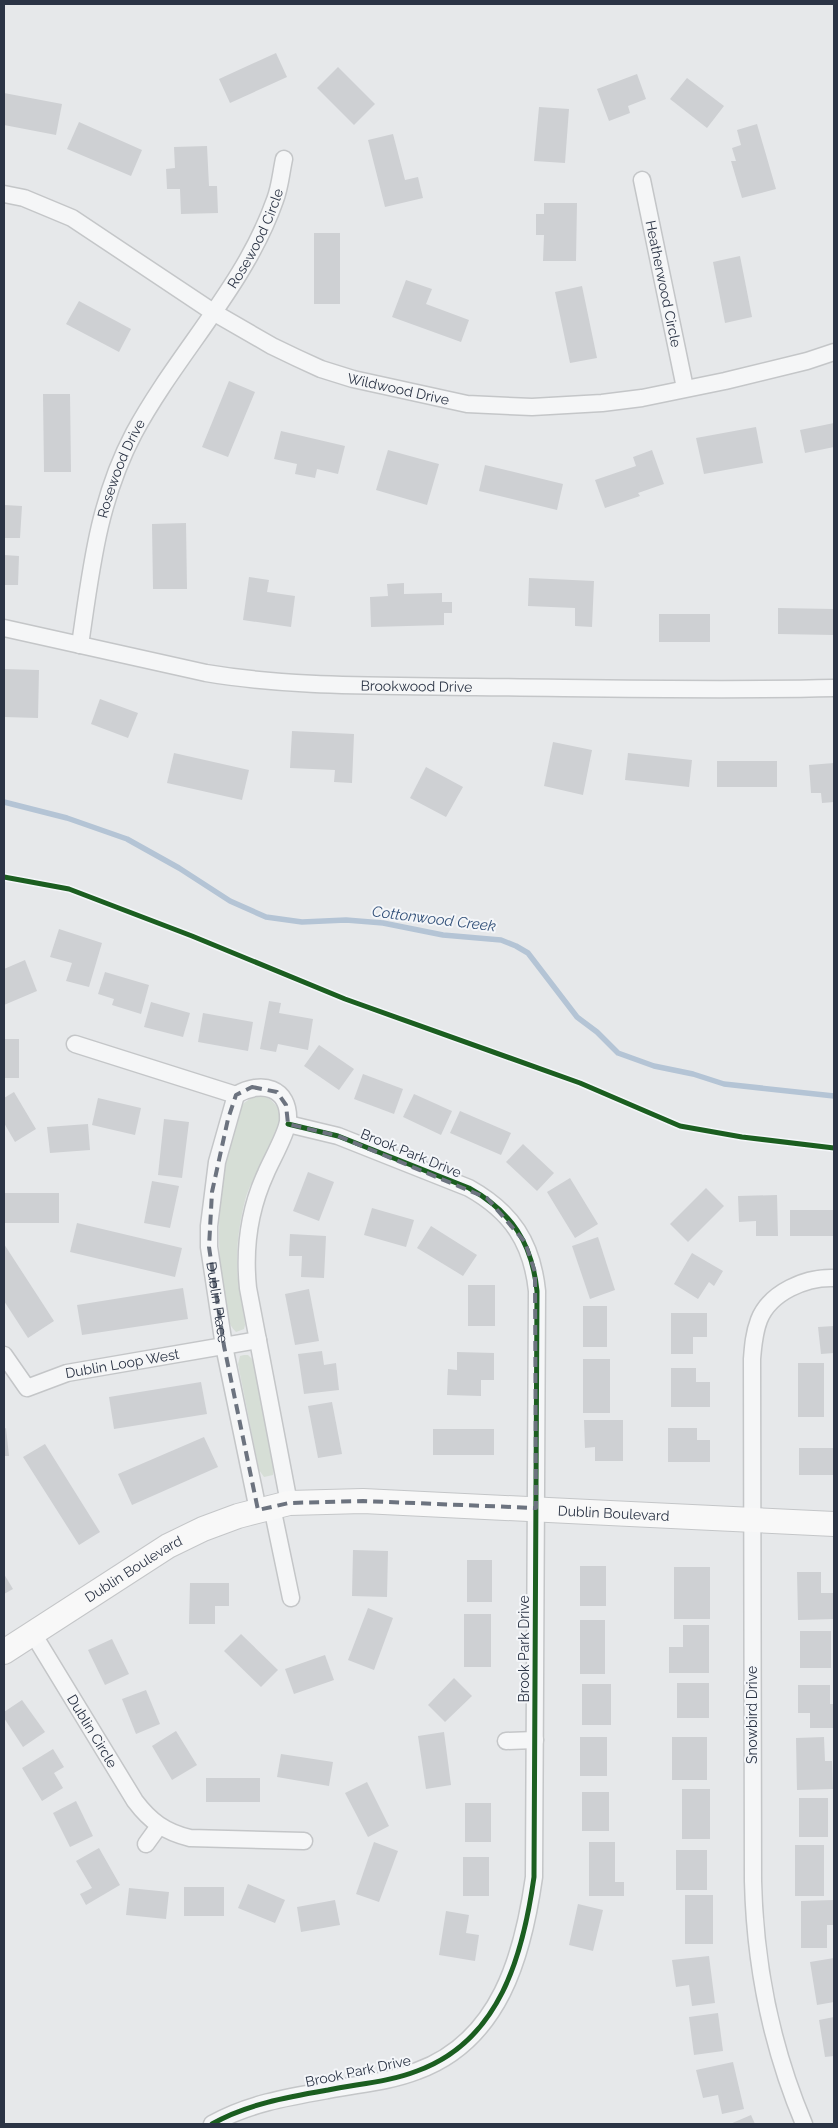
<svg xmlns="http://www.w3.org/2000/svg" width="838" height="2128" viewBox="0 0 838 2128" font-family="Raleway,sans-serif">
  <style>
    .green { fill: #d6ded6 }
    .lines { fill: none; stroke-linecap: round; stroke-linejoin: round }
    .stream { stroke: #b4c4d5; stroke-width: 5.5 }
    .building { fill: #ced0d3 }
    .minor-casing { stroke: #c4c6c8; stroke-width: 19 }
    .secondary-casing { stroke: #c4c6c8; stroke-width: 26 }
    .minor { stroke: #f5f6f7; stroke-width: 16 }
    .secondary { stroke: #f8f8f8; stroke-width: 24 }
    .cycleway-casing { stroke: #f4f6f9; stroke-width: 8 }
    .cycleway { stroke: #1b5e20; stroke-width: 5 }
    .marked { fill: none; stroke: #6c737f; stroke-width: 4; stroke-dasharray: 10 6; stroke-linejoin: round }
    .labels { text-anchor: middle; stroke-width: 4; stroke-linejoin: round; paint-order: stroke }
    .street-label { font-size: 14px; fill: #2b3445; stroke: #f4f6f9 }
    .water-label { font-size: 15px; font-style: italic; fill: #34527a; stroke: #f4f6f9 }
  </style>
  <rect width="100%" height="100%" fill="#e6e8ea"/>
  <g class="green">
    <path d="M261,1095c10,3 18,11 19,21 1,16 -28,61 -34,81 -7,26 -11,55 -8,83 1,15 6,30 7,45l-1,4 -8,3c-9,-8 -9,-21 -11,-32 -10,-55 -7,-107 6,-161 3,-11 5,-27 13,-36 5,-4 11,-7 17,-8z"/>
    <path d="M244,1355h4l5,5 21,105 -1,10 -9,2 -5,-7 -21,-106 2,-8z"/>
  </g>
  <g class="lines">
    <path class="stream" d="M4,802l63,16 60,21 52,29 51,33 36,16 36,5 44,-2 37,3 60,12 58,5 15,6 12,7 49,64 20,15 21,21 36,13 39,8 31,10 110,12"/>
  </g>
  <g class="building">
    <path d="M276,53l11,24 -57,26 -11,-24z"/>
    <path d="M338,67l37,37 -21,21 -37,-37z"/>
    <path d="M637,74l9,25 -18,7 2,7 -21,8 -12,-32z"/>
    <path d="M687,78l37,28 -17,22 -37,-29z"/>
    <path d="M4,93l58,11 -6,31 -52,-10z"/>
    <path d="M539,107l30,2 -4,54 -31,-2z"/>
    <path d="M79,122l63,28 -11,26 -64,-27z"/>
    <path d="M757,124l19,65 -34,9 -11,-37h5l-4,-13 9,-3 -4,-15z"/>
    <path d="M393,134l12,46 13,-3 5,21 -38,9 -17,-67z"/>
    <path d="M207,146l2,40h8l1,27 -37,1 -1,-25h-13l-1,-20 9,-1 -1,-21z"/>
    <path d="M544,203h33l-1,58h-33l1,-26h-8v-21h8z"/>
    <rect x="314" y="233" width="26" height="71"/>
    <path d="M740,256l12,61 -27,6 -12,-61z"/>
    <path d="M406,280l26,9 -6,15 43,16 -8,22 -69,-25z"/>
    <path d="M582,286l15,72 -27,5 -15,-71z"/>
    <path d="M79,301l52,28 -12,23 -53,-28z"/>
    <path d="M229,381l26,11 -27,65 -26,-10z"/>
    <path d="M43,394h27l1,78h-27z"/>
    <path d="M834,423v24l-29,6 -5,-23z"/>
    <path d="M756,427l7,36 -59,11 -8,-36z"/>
    <path d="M281,431l64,15 -7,28 -21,-5 -2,9 -20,-4 2,-10 -23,-5z"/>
    <path d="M388,450l51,14 -12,41 -51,-15z"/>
    <path d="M652,450l12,34 -26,9 2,3 -35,12 -10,-28 41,-14 -3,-9z"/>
    <path d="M485,465l78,19 -6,26 -78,-19z"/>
    <path d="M4,505l18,1 -2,32h-16z"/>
    <path d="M186,523l1,66h-34l-1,-65z"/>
    <path d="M4,555l15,1 -1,29h-14z"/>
    <path d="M249,577l20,3 -2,12 28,4 -4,31 -48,-7z"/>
    <path d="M529,578l65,3 -2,46 -17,-1v-18l-47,-2z"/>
    <path d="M404,583v11l38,-1v9h10v11h-8v12l-73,2 -1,-30 18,-1 -1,-12z"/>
    <path d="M778,608l56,1v26l-56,-1z"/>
    <rect x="659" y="614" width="51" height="28"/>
    <path d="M4,669l35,1 -1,48 -34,-1z"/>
    <path d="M100,699l38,14 -10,25 -37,-14z"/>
    <path d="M292,731l62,3 -2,49 -18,-1 1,-12 -45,-2z"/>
    <path d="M553,742l39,8 -9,45 -39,-9z"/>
    <path d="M174,753l75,17 -7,30 -75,-17z"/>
    <path d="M628,753l64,7 -3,27 -64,-7z"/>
    <rect x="717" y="761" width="60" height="26"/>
    <path d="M834,763v39l-12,1 -1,-10h-10l-2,-28z"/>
    <path d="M426,767l37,20 -17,30 -36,-19z"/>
    <path d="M59,929l43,14 -13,44 -23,-6 6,-18 -22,-6z"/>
    <path d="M25,960l12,31 -33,14v-36z"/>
    <path d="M105,972l44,13 -8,29 -29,-9 2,-6 -16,-5z"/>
    <path d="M269,1001l12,2 -2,10 34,6 -5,31 -30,-6 -2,8 -16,-3z"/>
    <path d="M151,1002l39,11 -7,24 -39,-10z"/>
    <path d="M203,1013l50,9 -5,29 -50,-9z"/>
    <rect x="4" y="1039" width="15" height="39"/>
    <path d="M319,1045l35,24 -15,21 -35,-24z"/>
    <path d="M363,1074l40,15 -9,25 -40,-15z"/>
    <path d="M14,1092l22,37 -21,13 -11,-19v-25z"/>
    <path d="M414,1094l38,17 -11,24 -38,-18z"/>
    <path d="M98,1098l43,10 -6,27 -43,-10z"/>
    <path d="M460,1111l51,22 -10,22 -51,-22z"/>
    <path d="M164,1119l25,3 -7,56 -24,-3z"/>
    <path d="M88,1124l2,26 -40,3 -3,-26z"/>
    <path d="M523,1144l31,29 -17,18 -31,-29z"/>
    <path d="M308,1172l26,10 -15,39 -26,-10z"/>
    <path d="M570,1178l28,46 -23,14 -28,-46z"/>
    <path d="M152,1181l27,5 -9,42 -26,-5z"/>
    <path d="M706,1188l18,18 -36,36 -18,-18z"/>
    <rect x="4" y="1193" width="55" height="30"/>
    <path d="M777,1195l1,41h-22v-15l-17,1 -1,-26z"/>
    <path d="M372,1208l42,12 -8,27 -42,-12z"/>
    <rect x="790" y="1210" width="44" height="26"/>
    <path d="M77,1223l105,25 -7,29 -105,-25z"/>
    <path d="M431,1226l46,29 -14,21 -46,-28z"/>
    <path d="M290,1234l36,2 -2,42 -23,-1 1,-21h-13z"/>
    <path d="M598,1237l17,53 -25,9 -18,-53z"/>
    <path d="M4,1244l50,77 -26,17 -24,-37z"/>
    <path d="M692,1253l31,18 -9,15 -5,-4 -11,17 -24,-15z"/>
    <rect x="468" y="1285" width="27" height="41"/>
    <path d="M183,1288l5,31 -106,16 -5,-30z"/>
    <path d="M309,1289l10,52 -24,4 -10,-51z"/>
    <rect x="583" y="1306" width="24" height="41"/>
    <path d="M671,1313h36v24h-14v17h-22z"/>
    <path d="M834,1326v27l-13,1 -3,-27z"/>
    <path d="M322,1351l2,14 12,-2 3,27 -35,4 -6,-40z"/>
    <path d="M457,1352l37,1v27h-13v16l-34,-1 1,-26 9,1z"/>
    <rect x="583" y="1359" width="27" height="54"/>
    <rect x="798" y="1363" width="26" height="54"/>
    <path d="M671,1368h25v14h14v25h-39z"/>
    <path d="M201,1382l6,32 -93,15 -5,-32z"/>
    <path d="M332,1402l10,52 -24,4 -10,-52z"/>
    <path d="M584,1420h39v41h-28v-14l-10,1z"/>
    <path d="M6,1428l3,28h-5v-27z"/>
    <path d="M668,1428h29v12h13v22h-42z"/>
    <rect x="433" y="1429" width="61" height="26"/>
    <path d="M204,1437l14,30 -86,38 -14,-31z"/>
    <path d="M45,1444l55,88 -21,13 -56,-88z"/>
    <rect x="799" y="1448" width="35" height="27"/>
    <path d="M353,1550l35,1 -1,46 -35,-1z"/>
    <rect x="467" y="1560" width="25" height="42"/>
    <rect x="580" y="1566" width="26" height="40"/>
    <rect x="674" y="1567" width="36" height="52"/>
    <path d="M797,1572h24v21h13v26l-36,1z"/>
    <path d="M4,1574l9,15 -9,5z"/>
    <path d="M190,1583h39v23h-14v18h-26z"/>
    <path d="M368,1608l25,10 -19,52 -26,-10z"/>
    <rect x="464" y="1614" width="27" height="53"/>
    <rect x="580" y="1620" width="25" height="54"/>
    <path d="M683,1625h26v48h-40v-26h14z"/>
    <rect x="800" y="1631" width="31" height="37"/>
    <path d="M241,1634l37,36 -17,17 -37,-36z"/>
    <path d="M112,1639l17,35 -24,11 -17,-35z"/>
    <path d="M325,1655l9,25 -40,14 -9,-25z"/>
    <path d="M454,1678l18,18 -27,26 -17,-17z"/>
    <rect x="677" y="1683" width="32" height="35"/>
    <rect x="582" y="1684" width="29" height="41"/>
    <path d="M798,1685h32v19h4v24h-24v-15h-12z"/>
    <path d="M146,1690l14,34 -24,10 -14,-35z"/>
    <path d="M22,1700l23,32 -22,15 -19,-29v-6z"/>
    <path d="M176,1731l21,34 -25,15 -20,-34z"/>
    <path d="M444,1732l7,53 -25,4 -8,-53z"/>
    <rect x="580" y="1737" width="27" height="39"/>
    <rect x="672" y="1737" width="35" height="43"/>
    <path d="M824,1737l1,24h7l1,28 -36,1 -1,-52z"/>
    <path d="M53,1749l11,18 -10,6 9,15 -21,13 -20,-33z"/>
    <path d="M281,1754l52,8 -4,24 -52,-9z"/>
    <rect x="206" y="1778" width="54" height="24"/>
    <path d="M367,1782l22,44 -21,11 -23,-44z"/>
    <rect x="682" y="1789" width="28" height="50"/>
    <rect x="582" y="1792" width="27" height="39"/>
    <rect x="799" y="1798" width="29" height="39"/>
    <path d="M76,1801l17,35 -23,11 -17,-34z"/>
    <rect x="465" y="1803" width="26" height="39"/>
    <path d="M374,1842l24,9 -19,51 -23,-8z"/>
    <path d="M589,1842h26v40h9v14h-35z"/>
    <rect x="795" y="1845" width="29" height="51"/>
    <path d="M99,1848l21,37 -34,20 -6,-11 12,-6 -16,-27z"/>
    <rect x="676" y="1850" width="31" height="40"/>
    <rect x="463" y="1857" width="26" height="39"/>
    <path d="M248,1884l37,16 -10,23 -37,-15z"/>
    <rect x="184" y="1887" width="40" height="29"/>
    <path d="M129,1888l40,4 -3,27 -40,-4z"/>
    <rect x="685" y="1895" width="28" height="49"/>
    <path d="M335,1900l5,25 -39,7 -4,-25z"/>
    <path d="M834,1900v25h-7v23h-26v-47z"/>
    <path d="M578,1904l25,6 -10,41 -24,-6z"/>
    <path d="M446,1911l23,4 -3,18 13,2 -4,26 -36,-6z"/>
    <path d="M709,1956l6,47 -23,3 -3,-21 -13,2 -4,-27z"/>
    <path d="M834,1958v44l-17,3 -7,-43z"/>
    <path d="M718,2013l5,38 -29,4 -5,-38z"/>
    <path d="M834,2017v39l-9,1 -6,-37z"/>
    <path d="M733,2062l11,47 -22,5 -4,-19 -15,3 -7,-28z"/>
    <path d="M751,2115l4,9h-25z"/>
  </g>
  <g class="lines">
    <defs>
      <g id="minor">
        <path id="s1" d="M642,180l43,208"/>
        <path id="s2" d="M4,194l20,4 48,20 141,94 59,34 25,12 24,11 32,10 114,25 65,3 70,-4 40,-5 83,-17 82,-20 27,-9"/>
        <path id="s3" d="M4,628l202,45c89,15 179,12 269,14 119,1 239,4 359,1"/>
        <path id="s4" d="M80,645c11,-75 18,-144 54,-212 43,-80 111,-147 141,-233 5,-13 6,-27 9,-41"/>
        <path d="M75,1044l161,51c25,-15 54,-8 52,26 -1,12 -17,40 -22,52 -17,37 -22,76 -18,115l41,215"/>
        <path id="s5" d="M236,1095l-19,67 -8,64v21l15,99 34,164"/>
        <path id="s6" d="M4,1355l23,33 40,-15 191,-33"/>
        <path d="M272,1507l19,91"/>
        <path id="s7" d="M32,1632l103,169c15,20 30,31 55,37l114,3"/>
        <path d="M506,1741l29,-1"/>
        <path d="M146,1844l13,-18"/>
        <path d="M212,2124c35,-20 76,-27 116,-34 29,-6 61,-8 89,-19 83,-30 106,-116 117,-194l3,-586c-5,-48 -25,-79 -68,-103l-131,-52 -50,-12"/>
        <path d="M804,2124c-33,-78 -49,-159 -51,-243l-1,-522c1,-13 2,-26 7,-39 11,-28 47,-43 75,-42"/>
      </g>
      <g id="secondary">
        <path id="s8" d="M4,1652l164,-106 35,-17 35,-13 51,-13 74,-2 471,23"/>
      </g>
    </defs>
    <use href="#minor" class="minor-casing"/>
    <use href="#secondary" class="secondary-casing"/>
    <use href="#minor" class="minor"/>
    <use href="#secondary" class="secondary"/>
    <defs>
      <g id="cycleway">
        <path d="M4,877l65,12 123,47 153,63 235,84 100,43 62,11 92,11"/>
        <path d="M212,2124c35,-20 76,-27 116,-34 29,-6 61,-8 89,-19 83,-30 106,-116 117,-194l3,-586c-5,-48 -25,-79 -68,-103l-131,-52 -50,-12"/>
      </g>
    </defs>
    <use href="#cycleway" class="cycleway-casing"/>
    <use href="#cycleway" class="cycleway"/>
  </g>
  <path class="marked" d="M252,1087l25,5 9,13 2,19 50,12 149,62 38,44 10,30 1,236 -173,-7 -74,2 -31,7 -34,-164 -15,-99 3,-55 16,-73 8,-24z"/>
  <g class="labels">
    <g class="street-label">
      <text dy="5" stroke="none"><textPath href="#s4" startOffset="450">Rosewood Circle</textPath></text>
      <text dy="5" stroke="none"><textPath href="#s1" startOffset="106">Heatherwood Circle</textPath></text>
      <text dy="5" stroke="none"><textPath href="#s2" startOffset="444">Wildwood Drive</textPath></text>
      <text dy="5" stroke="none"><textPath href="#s4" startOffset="182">Rosewood Drive</textPath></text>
      <text dy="5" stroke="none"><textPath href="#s3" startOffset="418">Brookwood Drive</textPath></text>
      <text transform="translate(411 1153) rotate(22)" y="5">Brook Park Drive</text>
      <text dy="5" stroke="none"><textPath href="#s5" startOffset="211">Dublin Place</textPath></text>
      <text dy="5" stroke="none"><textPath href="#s6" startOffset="139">Dublin Loop West</textPath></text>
      <text dy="5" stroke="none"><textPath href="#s8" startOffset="649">Dublin Boulevard</textPath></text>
      <text dy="5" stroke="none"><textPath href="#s8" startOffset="154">Dublin Boulevard</textPath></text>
      <text transform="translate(524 1649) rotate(-90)" y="5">Brook Park Drive</text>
      <text transform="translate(752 1715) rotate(-90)" y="5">Snowbird Drive</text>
      <text dy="5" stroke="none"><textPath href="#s7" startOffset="116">Dublin Circle</textPath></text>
      <text transform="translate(358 2071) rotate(-12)" y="5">Brook Park Drive</text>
    </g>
    <g class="water-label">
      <text transform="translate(434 919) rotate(7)" y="5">Cottonwood Creek</text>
    </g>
  </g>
  <rect width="838" height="2128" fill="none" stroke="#2b3445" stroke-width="10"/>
</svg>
